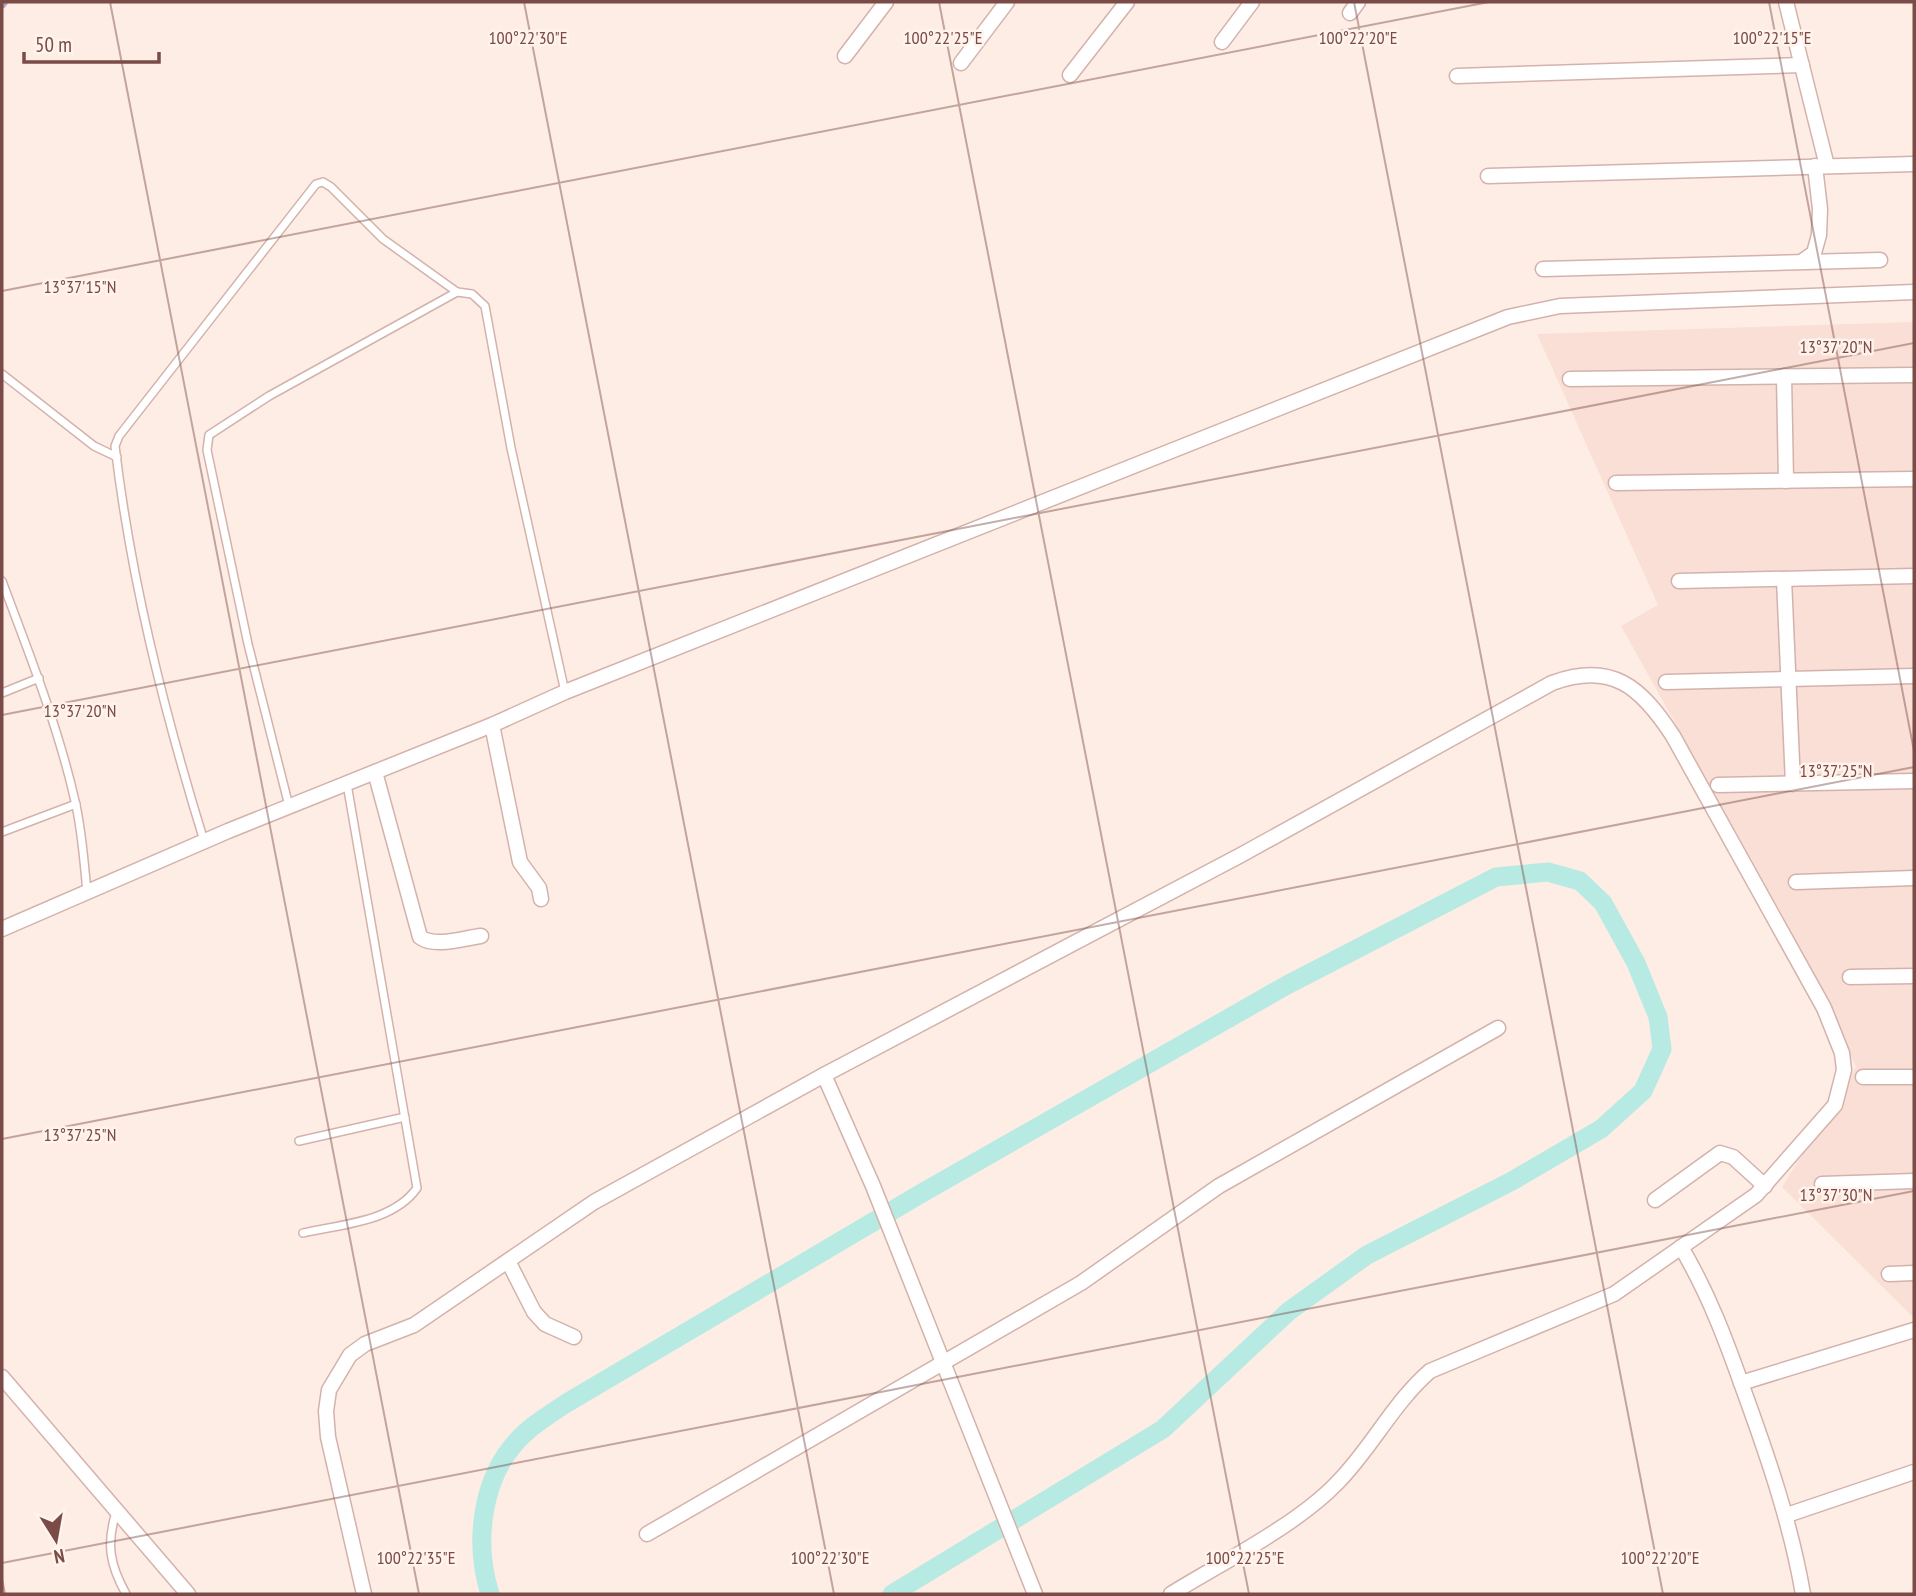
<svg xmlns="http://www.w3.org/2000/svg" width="1916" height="1596" viewBox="0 0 1916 1596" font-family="'PT Sans Narrow',sans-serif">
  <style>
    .residential { fill: #f9dfd5 }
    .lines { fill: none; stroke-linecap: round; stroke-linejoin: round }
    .canal { stroke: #b6eae3; stroke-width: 19 }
    .service-casing { stroke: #d4b2ac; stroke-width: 10 }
    .minor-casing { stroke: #d4b2ac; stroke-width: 17 }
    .service { stroke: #fff; stroke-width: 7 }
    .minor { stroke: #fff; stroke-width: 14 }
    .rail { stroke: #aca1c9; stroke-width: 5; stroke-dasharray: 10 7; stroke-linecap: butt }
    .ticks { fill: none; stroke: #7a4b47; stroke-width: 2; stroke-opacity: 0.45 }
    .ticks-label { font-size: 18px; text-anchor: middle; fill: #7a4b47; stroke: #fff3ec; stroke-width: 5; stroke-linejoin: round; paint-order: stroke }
  </style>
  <rect width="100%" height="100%" fill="#feede4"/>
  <path class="residential" d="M1914,322v996l-132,-131 74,-120 -73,-151 -162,-290 37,-21 -121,-271z"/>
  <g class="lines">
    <path class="canal" d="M490,1594c-16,-50 -9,-114 27,-153 13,-15 32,-26 48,-37l357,-211 365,-208 209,-108 52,-5 32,9 23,22 33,60 22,54 4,32 -19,42 -42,38 -89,52 -145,74 -78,56 -126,118 -271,165"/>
    <defs>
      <g id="service">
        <path d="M2,374l92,72 23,11"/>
        <path d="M2,581c27,72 56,145 73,220 7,29 9,61 12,91"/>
        <path d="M2,693l37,-15"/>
        <path d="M289,806l-41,-162 -41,-194 2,-15 60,-39 188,-104"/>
        <path d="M2,832l74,-28"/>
        <path d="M204,841c-40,-130 -73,-260 -89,-395l4,-10 197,-252 7,-2 8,5 52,52 74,53 15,2 13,12 26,142 54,244"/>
        <path d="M299,1141l106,-24"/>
        <path d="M303,1233c39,-9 90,-11 114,-45l-70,-404"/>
        <path d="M116,1512c-10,33 -6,53 10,82"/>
      </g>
      <g id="minor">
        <path d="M1786,2l41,164"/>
        <path d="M1350,13l8,-11"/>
        <path d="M1222,42l30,-40"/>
        <path d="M845,56l41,-54"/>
        <path d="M961,63l46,-61"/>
        <path d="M1070,75l57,-73"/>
        <path d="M1457,76l345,-11"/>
        <path d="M1488,176l426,-12"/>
        <path d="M1804,260l10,-7 5,-18 1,-26 -5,-43"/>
        <path d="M1543,269l337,-9"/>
        <path d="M1784,376l2,105"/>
        <path d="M1570,379l344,-4"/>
        <path d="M1616,483l298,-4"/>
        <path d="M1784,579l9,205"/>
        <path d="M1679,581l235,-5"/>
        <path d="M1666,682l248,-6"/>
        <path d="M492,725l28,137 19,26 2,11"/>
        <path d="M375,772l45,165c15,11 44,1 61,-1"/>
        <path d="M1718,785l196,-4"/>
        <path d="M1796,882l118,-4"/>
        <path d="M2,929l226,-98 264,-106 73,-33 943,-375 52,-11 354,-14"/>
        <path d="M1850,977l64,-1"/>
        <path d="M824,1075l49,111 162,408"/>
        <path d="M1863,1077h51"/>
        <path d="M1822,1184l92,-3"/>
        <path d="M1655,1200l65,-47 13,4 32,29"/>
        <path d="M1681,1247c28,47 46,96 64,147 24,66 46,131 58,200"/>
        <path d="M508,1261l26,51 11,12 29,13"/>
        <path d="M1889,1274l25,-1"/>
        <path d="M2,1377l186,217"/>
        <path d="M1741,1383l173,-53"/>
        <path d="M1787,1515l127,-43"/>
        <path d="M647,1534l434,-251 138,-97 279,-158"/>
        <path d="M364,1594l-36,-157 -2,-26 3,-21 21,-35 15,-11 49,-19 180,-123 230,-127 417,-220 311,-172c60,-22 89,4 121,53l151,272 18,45 2,17 -9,35 -79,90 -142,99 -184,77c-37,32 -59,78 -93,112 -40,42 -116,80 -166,111"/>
      </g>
    </defs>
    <use href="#service" class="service-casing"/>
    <use href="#minor" class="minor-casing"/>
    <use href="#service" class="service"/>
    <use href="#minor" class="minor"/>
    <path class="rail" d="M2,7l4,-5"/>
  </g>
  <path class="ticks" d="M110,2l309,1592M524,2l310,1592M939,2l310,1592M1354,2l309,1592M1769,2l145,749M2,291l1487,-289M2,715l1912,-372M2,1139l1912,-372M2,1563l1912,-372M2,1579l3,15"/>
  <g class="ticks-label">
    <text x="528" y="44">100°22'30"E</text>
    <text x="943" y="44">100°22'25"E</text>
    <text x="1358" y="44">100°22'20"E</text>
    <text x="1772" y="44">100°22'15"E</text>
    <text x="80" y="293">13°37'15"N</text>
    <text x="1836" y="353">13°37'20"N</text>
    <text x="80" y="717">13°37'20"N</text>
    <text x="1836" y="777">13°37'25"N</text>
    <text x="80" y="1141">13°37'25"N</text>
    <text x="1836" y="1201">13°37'30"N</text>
    <text x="416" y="1564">100°22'35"E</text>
    <text x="830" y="1564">100°22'30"E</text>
    <text x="1245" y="1564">100°22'25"E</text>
    <text x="1660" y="1564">100°22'20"E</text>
  </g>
  <rect width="1916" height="1596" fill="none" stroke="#7a4b47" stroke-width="7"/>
  <g transform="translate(56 1540) rotate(169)" stroke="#fff3ec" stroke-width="5" paint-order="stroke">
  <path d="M0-5L12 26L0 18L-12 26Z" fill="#7a4b47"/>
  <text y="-10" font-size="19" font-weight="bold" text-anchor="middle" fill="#7a4b47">N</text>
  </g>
  <path d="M24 52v10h135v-10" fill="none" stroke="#7a4b47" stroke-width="3.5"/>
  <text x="35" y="52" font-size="21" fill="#7a4b47" stroke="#fff3ec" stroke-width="5" paint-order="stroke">50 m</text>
</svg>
